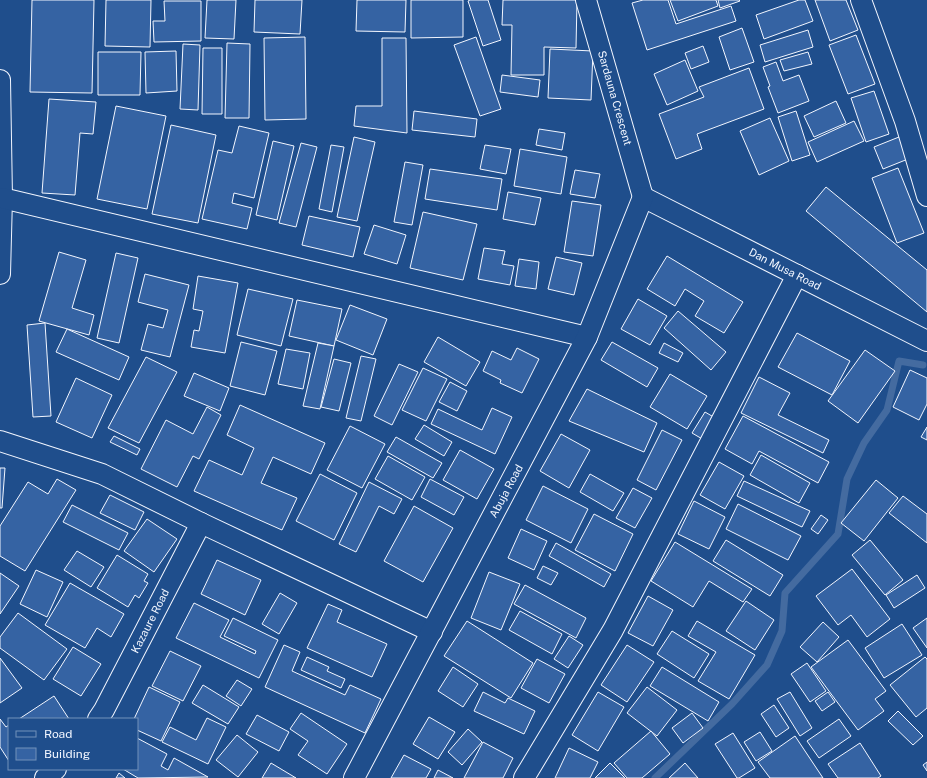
<svg xmlns="http://www.w3.org/2000/svg" width="927" height="778" viewBox="0 0 927 778" font-family="'Public Sans',sans-serif">
  <style>
    .lines { fill: none; stroke-linecap: round; stroke-linejoin: round }
    .stream { stroke: #446ba0; stroke-width: 7 }
    .building { fill: #3563a3; stroke: #f2f6ff }
    .street-casing { stroke: #f2f6ff; stroke-width: 22 }
    .street { stroke: #1f4e8c; stroke-width: 20 }
    .labels { text-anchor: middle; stroke-width: 3; stroke-linejoin: round; paint-order: stroke }
    .street-label { font-size: 11px; fill: #f2f6ff; stroke: #1f4e8c }
  </style>
  <rect width="100%" height="100%" fill="#1f4e8c"/>
  <g class="lines">
    <path class="stream" d="M655,778l77,-74 35,-39 15,-34 3,-38 53,-59 9,-55 17,-36 23,-33 12,-49 24,4"/>
  </g>
  <g class="building">
    <path d="M32,0h62l-2,93 -62,-1z"/>
    <path d="M106,0h45l-1,47 -45,-1z"/>
    <path d="M207,0h29l-2,39 -29,-1z"/>
    <path d="M255,0h47l-2,34 -46,-2z"/>
    <path d="M357,0h49l-1,32 -49,-1z"/>
    <path d="M411,0h52v37l-52,1z"/>
    <path d="M470,0h18l13,40 -18,6 -15,-45z"/>
    <path d="M503,0h74l-1,48 -32,-1v28h-33l1,-50h-10z"/>
    <path d="M643,0h25l8,24 55,-18 5,15 -89,29 -15,-47z"/>
    <path d="M670,0h46l2,6 -40,15z"/>
    <path d="M718,0h21l1,1 -20,7z"/>
    <path d="M799,0h6l8,21 -49,18 -8,-24z"/>
    <path d="M815,0h31l12,30 -28,11z"/>
    <path d="M164,1h37v40l-47,1 -1,-21h12z"/>
    <path d="M742,28l12,34 -24,8 -11,-33z"/>
    <path d="M808,30l5,17 -48,15 -5,-17z"/>
    <path d="M856,35l19,49 -27,10 -19,-49z"/>
    <path d="M305,37l1,82 -41,1 -1,-82z"/>
    <path d="M476,37l25,72 -21,7 -26,-71z"/>
    <path d="M382,38h24l1,95 -53,-7 2,-20h26z"/>
    <path d="M227,43l23,1 -1,74h-24z"/>
    <path d="M183,44l17,1 -2,65 -18,-1z"/>
    <path d="M703,46l6,16 -18,7 -6,-16z"/>
    <path d="M203,48h19v66h-20z"/>
    <path d="M550,49l43,2 -2,49 -43,-2z"/>
    <path d="M176,51l1,40 -31,2 -1,-41z"/>
    <path d="M98,52h43l-1,43h-42z"/>
    <path d="M808,52l4,12 -28,7 -4,-11z"/>
    <path d="M685,60l13,31 -31,14 -13,-31z"/>
    <path d="M776,62l7,19 16,-6 10,26 -31,12 -10,-26 2,-1 -7,-19z"/>
    <path d="M749,68l15,41 -67,25 5,15 -26,10 -17,-45 45,-17 -5,-10z"/>
    <path d="M502,75l38,5 -2,17 -38,-5z"/>
    <path d="M874,91l15,43 -23,8 -15,-44z"/>
    <path d="M49,99l47,3 -3,32 -13,-1 -5,62 -33,-2z"/>
    <path d="M836,101l10,22 -32,14 -10,-21z"/>
    <path d="M116,106l50,10 -19,93 -50,-10z"/>
    <path d="M414,111l63,8 -2,18 -63,-7z"/>
    <path d="M796,111l14,44 -18,6 -14,-44z"/>
    <path d="M770,118l19,43 -30,14 -19,-44z"/>
    <path d="M854,121l10,20 -47,21 -9,-20z"/>
    <path d="M171,125l45,10 -18,88 -46,-9z"/>
    <path d="M239,126l30,7 -15,65 -20,-5 -2,10 20,5 -5,21 -45,-10 16,-69 14,3z"/>
    <path d="M539,129l26,4 -3,17 -26,-5z"/>
    <path d="M354,137l21,5 -18,79 -20,-4z"/>
    <path d="M899,137l9,22 -25,10 -9,-22z"/>
    <path d="M273,141l21,5 -17,74 -21,-5z"/>
    <path d="M301,143l16,4 -21,80 -17,-4z"/>
    <path d="M331,145l13,2 -12,65 -13,-3z"/>
    <path d="M485,145l26,4 -5,25 -26,-5z"/>
    <path d="M520,149l47,8 -6,37 -47,-8z"/>
    <path d="M405,162l18,3 -11,60 -18,-3z"/>
    <path d="M898,168l26,65 -27,10 -25,-65z"/>
    <path d="M430,169l72,10 -5,31 -72,-11z"/>
    <path d="M575,170l25,4 -5,24 -25,-4z"/>
    <path d="M826,187l101,83v42l-121,-101z"/>
    <path d="M508,192l33,6 -6,27 -32,-6z"/>
    <path d="M572,201l29,4 -8,51 -29,-4z"/>
    <path d="M423,212l54,12 -14,56 -53,-12z"/>
    <path d="M309,216l51,11 -7,30 -51,-12z"/>
    <path d="M374,225l32,10 -9,29 -33,-10z"/>
    <path d="M484,248l21,3 -3,13 12,2 -4,19 -32,-6z"/>
    <path d="M59,252l27,8 -14,48 22,7 -5,20 -50,-14z"/>
    <path d="M116,253l22,5 -19,85 -22,-5z"/>
    <path d="M667,256l76,46 -19,31 -29,-17 9,-15 -19,-12 -10,17 -28,-17z"/>
    <path d="M556,257l26,6 -8,32 -26,-6z"/>
    <path d="M519,259l20,3 -3,27 -21,-3z"/>
    <path d="M145,274l44,11 -19,72 -29,-7 7,-26 15,4 5,-18 -30,-8z"/>
    <path d="M198,276l40,7 -13,70 -34,-6 3,-17 5,1 4,-20 -10,-2z"/>
    <path d="M248,289l45,10 -12,47 -44,-11z"/>
    <path d="M638,299l29,17 -17,29 -29,-16z"/>
    <path d="M297,300l45,9 -8,37 -45,-10z"/>
    <path d="M350,305l37,14 -14,36 -37,-15z"/>
    <path d="M678,311l48,41 -15,18 -47,-42z"/>
    <path d="M45,323l6,93 -18,1 -6,-92z"/>
    <path d="M67,329l62,28 -10,23 -63,-28z"/>
    <path d="M797,333l53,28 -18,34 -54,-28z"/>
    <path d="M438,337l42,25 -14,24 -42,-24z"/>
    <path d="M241,342l36,9 -12,44 -35,-9z"/>
    <path d="M612,342l46,26 -11,19 -46,-27z"/>
    <path d="M318,343l16,3 -14,63 -17,-3z"/>
    <path d="M664,343l19,10 -5,9 -19,-9z"/>
    <path d="M517,348l22,11 -17,34 -22,-10 1,-3 -18,-9 9,-20 19,9z"/>
    <path d="M286,349l24,4 -7,36 -25,-5z"/>
    <path d="M865,350l30,21 -37,52 -30,-22z"/>
    <path d="M361,356l15,3 -15,62 -15,-3z"/>
    <path d="M146,357l31,15 -38,71 -31,-15z"/>
    <path d="M334,359l17,4 -12,48 -18,-4z"/>
    <path d="M399,364l19,8 -26,53 -18,-9z"/>
    <path d="M423,368l24,11 -21,42 -24,-11z"/>
    <path d="M910,370l17,8v26l-8,16 -26,-13z"/>
    <path d="M194,373l35,15 -9,23 -36,-15z"/>
    <path d="M670,374l37,22 -20,33 -37,-22z"/>
    <path d="M759,377l31,16 -12,22 51,25 -6,13 -82,-40z"/>
    <path d="M76,378l36,17 -20,43 -36,-16z"/>
    <path d="M450,382l17,9 -10,20 -18,-9z"/>
    <path d="M587,389l70,34 -13,29 -75,-31z"/>
    <path d="M240,405l85,38 -14,31 -38,-17 -12,26 36,15 -15,32 -88,-39 15,-31 33,15 12,-27 -27,-13z"/>
    <path d="M207,407l14,8 -22,44 -6,-3 -16,31 -36,-18 25,-49 27,14z"/>
    <path d="M492,408l20,9 -17,37 -64,-30 7,-15 44,21z"/>
    <path d="M705,412l12,7 -13,21 -12,-7z"/>
    <path d="M743,416l86,46 -11,21 -59,-32 -7,13 -27,-15z"/>
    <path d="M424,425l28,17 -8,14 -29,-17z"/>
    <path d="M350,426l35,18 -23,44 -35,-18z"/>
    <path d="M927,427v13l-6,-3z"/>
    <path d="M662,430l20,10 -26,50 -19,-10z"/>
    <path d="M561,434l29,16 -21,38 -29,-17z"/>
    <path d="M114,436l26,13 -3,6 -27,-13z"/>
    <path d="M396,437l46,26 -9,15 -46,-26z"/>
    <path d="M460,450l34,19 -17,30 -34,-19z"/>
    <path d="M761,455l49,28 -11,20 -49,-28z"/>
    <path d="M388,456l37,21 -13,23 -37,-21z"/>
    <path d="M719,462l25,14 -19,33 -25,-14z"/>
    <path d="M0,468h5l-3,40h-2z"/>
    <path d="M320,474l37,19 -23,47 -38,-19z"/>
    <path d="M590,474l34,19 -11,18 -33,-19z"/>
    <path d="M57,479l19,11 -51,81 -25,-15v-30l28,-44 20,12z"/>
    <path d="M430,479l34,18 -10,18 -33,-18z"/>
    <path d="M876,480l22,18 -34,43 -23,-18z"/>
    <path d="M744,481l66,30 -8,16 -65,-31z"/>
    <path d="M369,482l33,17 -8,15 -15,-8 -23,46 -17,-8z"/>
    <path d="M543,486l45,23 -17,34 -45,-23z"/>
    <path d="M633,488l19,10 -17,30 -19,-10z"/>
    <path d="M110,495l34,17 -9,18 -35,-17z"/>
    <path d="M903,496l24,18v29l-38,-30z"/>
    <path d="M694,501l31,16 -16,32 -31,-15z"/>
    <path d="M738,504l63,32 -13,24 -62,-31z"/>
    <path d="M72,505l56,28 -9,17 -56,-28z"/>
    <path d="M414,506l39,22 -30,54 -39,-21z"/>
    <path d="M594,514l39,20 -18,37 -40,-21z"/>
    <path d="M821,515l7,5 -10,14 -7,-5z"/>
    <path d="M147,519l30,20 -23,33 -30,-21z"/>
    <path d="M521,529l26,12 -13,29 -26,-12z"/>
    <path d="M726,540l57,35 -13,21 -57,-35z"/>
    <path d="M870,540l33,40 -18,15 -33,-40z"/>
    <path d="M675,542l77,47 -9,13 -34,-21 -16,26 -42,-26z"/>
    <path d="M556,543l55,31 -7,13 -55,-31z"/>
    <path d="M77,551l27,16 -13,20 -27,-17z"/>
    <path d="M117,555l31,19 -4,7 4,2 -9,15 -4,-3 -7,12 -31,-19z"/>
    <path d="M217,560l44,20 -16,35 -44,-21z"/>
    <path d="M543,566l15,7 -7,12 -14,-7z"/>
    <path d="M852,569l38,50 -23,18 -16,-22 -13,10 -22,-29z"/>
    <path d="M36,570l27,12 -16,35 -27,-13z"/>
    <path d="M489,572l31,12 -19,46 -30,-12z"/>
    <path d="M0,573l19,13 -19,28z"/>
    <path d="M917,575l8,13 -31,20 -8,-13z"/>
    <path d="M70,583l54,31 -13,23 -14,-9 -12,20 -40,-23z"/>
    <path d="M525,585l61,33 -10,20 -62,-34z"/>
    <path d="M280,593l17,10 -18,31 -17,-10z"/>
    <path d="M648,596l25,14 -20,36 -25,-13z"/>
    <path d="M746,601l28,19 -19,30 -29,-19z"/>
    <path d="M194,603l35,17 -9,17 35,17 1,-3 -32,-15 9,-18 45,22 -19,38 -83,-40z"/>
    <path d="M328,604l14,6 -5,12 50,22 -15,33 -65,-29z"/>
    <path d="M520,611l42,23 -10,20 -43,-24z"/>
    <path d="M18,613l49,36 -23,31 -44,-32v-11z"/>
    <path d="M927,618v30l-14,-20z"/>
    <path d="M467,621l66,42 -22,35 -67,-42z"/>
    <path d="M697,621l58,34 -26,44 -31,-18 18,-29 -28,-16z"/>
    <path d="M823,622l16,15 -22,25 -17,-15z"/>
    <path d="M902,624l20,31 -38,23 -19,-30z"/>
    <path d="M672,631l37,23 -15,24 -37,-24z"/>
    <path d="M569,636l14,9 -15,23 -14,-9z"/>
    <path d="M848,640l38,51 -11,8 9,12 -26,19 -47,-63z"/>
    <path d="M284,645l16,7 -8,19 53,24 5,-10 31,14 -16,34 -100,-46z"/>
    <path d="M627,645l27,17 -27,40 -26,-17z"/>
    <path d="M73,647l28,17 -20,32 -28,-17z"/>
    <path d="M170,651l31,15 -18,35 -31,-15z"/>
    <path d="M307,657l22,10 -2,4 18,8 -4,9 -40,-18z"/>
    <path d="M925,657l2,2v49l-11,9 -26,-32z"/>
    <path d="M0,658l22,30 -22,15z"/>
    <path d="M537,659l28,15 -16,29 -28,-15z"/>
    <path d="M807,663l19,28 -16,11 -19,-28z"/>
    <path d="M453,667l25,17 -15,23 -25,-16z"/>
    <path d="M662,667l57,35 -11,19 -58,-35z"/>
    <path d="M237,680l15,9 -11,17 -15,-10z"/>
    <path d="M203,685l36,22 -11,17 -36,-21z"/>
    <path d="M149,687l31,15 -19,39 -24,-11v-11h-3z"/>
    <path d="M647,687l30,23 -20,26 -30,-23z"/>
    <path d="M483,692l22,11 3,-5 27,13 -11,23 -50,-23z"/>
    <path d="M598,692l26,15 -26,44 -26,-16z"/>
    <path d="M790,692l22,36 -12,8 -23,-37z"/>
    <path d="M828,692l7,10 -13,9 -7,-10z"/>
    <path d="M54,696l15,23h-50z"/>
    <path d="M774,705l15,23 -13,9 -15,-23z"/>
    <path d="M898,711l25,25 -10,9 -25,-24z"/>
    <path d="M301,713l46,31 -20,30 -29,-19 10,-14 -18,-12z"/>
    <path d="M692,713l11,15 -20,15 -11,-15z"/>
    <path d="M257,715l32,17 -10,19 -33,-17z"/>
    <path d="M429,717l26,15 -17,27 -25,-15z"/>
    <path d="M207,718l19,9 -18,37 -46,-22 8,-15 26,13z"/>
    <path d="M0,719l6,8 3,-2v36l-9,-14z"/>
    <path d="M839,719l12,17 -32,22 -12,-17z"/>
    <path d="M468,729l14,13 -20,23 -14,-13z"/>
    <path d="M651,731l19,23 -28,24h-15l-13,-15z"/>
    <path d="M760,732l12,19 -16,10 -12,-19z"/>
    <path d="M733,733l22,35 -16,10h-2l-22,-34z"/>
    <path d="M237,735l21,17 -20,25 -22,-17z"/>
    <path d="M795,736l28,42h-53l-12,-16z"/>
    <path d="M137,738l30,16 -6,12 7,4 6,-12 34,19 -70,1 -15,-9h14z"/>
    <path d="M483,742l30,16 -10,20h-39z"/>
    <path d="M860,743l21,33 -3,2h-40l-10,-14z"/>
    <path d="M569,748l29,14 -8,16h-35z"/>
    <path d="M404,755l27,14 -5,9h-35z"/>
    <path d="M927,762v9l-4,-6z"/>
    <path d="M271,763l25,15h-34z"/>
    <path d="M610,763l15,15h-30z"/>
    <path d="M685,763l13,15h-29z"/>
    <path d="M438,770l15,8h-19z"/>
    <path d="M119,773l6,5h-9z"/>
  </g>
  <g class="lines">
    <defs>
      <g id="street">
        <path d="M586,0l57,197"/>
        <path d="M861,0l44,121 22,75"/>
        <path d="M0,80l2,118 -2,76"/>
        <path d="M643,197l284,144"/>
        <path d="M2,198l585,139"/>
        <path d="M0,441l102,33 99,49 231,109"/>
        <path d="M98,719l6,-9 97,-187"/>
        <path d="M45,778l11,-9"/>
        <path d="M354,778l233,-441 56,-140"/>
        <path d="M524,778l89,-148 184,-355"/>
      </g>
    </defs>
    <use href="#street" class="street-casing"/>
    <use href="#street" class="street"/>
  </g>
  <g class="labels">
    <g class="street-label">
      <text transform="translate(615 98) rotate(74)" y="4">Sardauna Crescent</text>
      <text transform="translate(785 269) rotate(27)" y="4">Dan Musa Road</text>
      <text transform="translate(506 491) rotate(-62)" y="4">Abuja Road</text>
      <text transform="translate(150 621) rotate(-63)" y="4">Kazaure Road</text>
    </g>
  </g>
  <rect x="8" y="718" width="130" height="52" fill="#1f4e8c" stroke="#7391ba"/>
  <rect x="16" y="731" width="20" height="6" fill="#1f4e8c" stroke="#7391ba"/>
  <text x="44" y="738" font-size="12" fill="#f2f6ff">Road</text>
  <rect x="16" y="748" width="20" height="12" fill="#3563a3" stroke="#7391ba"/>
  <text x="44" y="758" font-size="12" fill="#f2f6ff">Building</text>
</svg>
